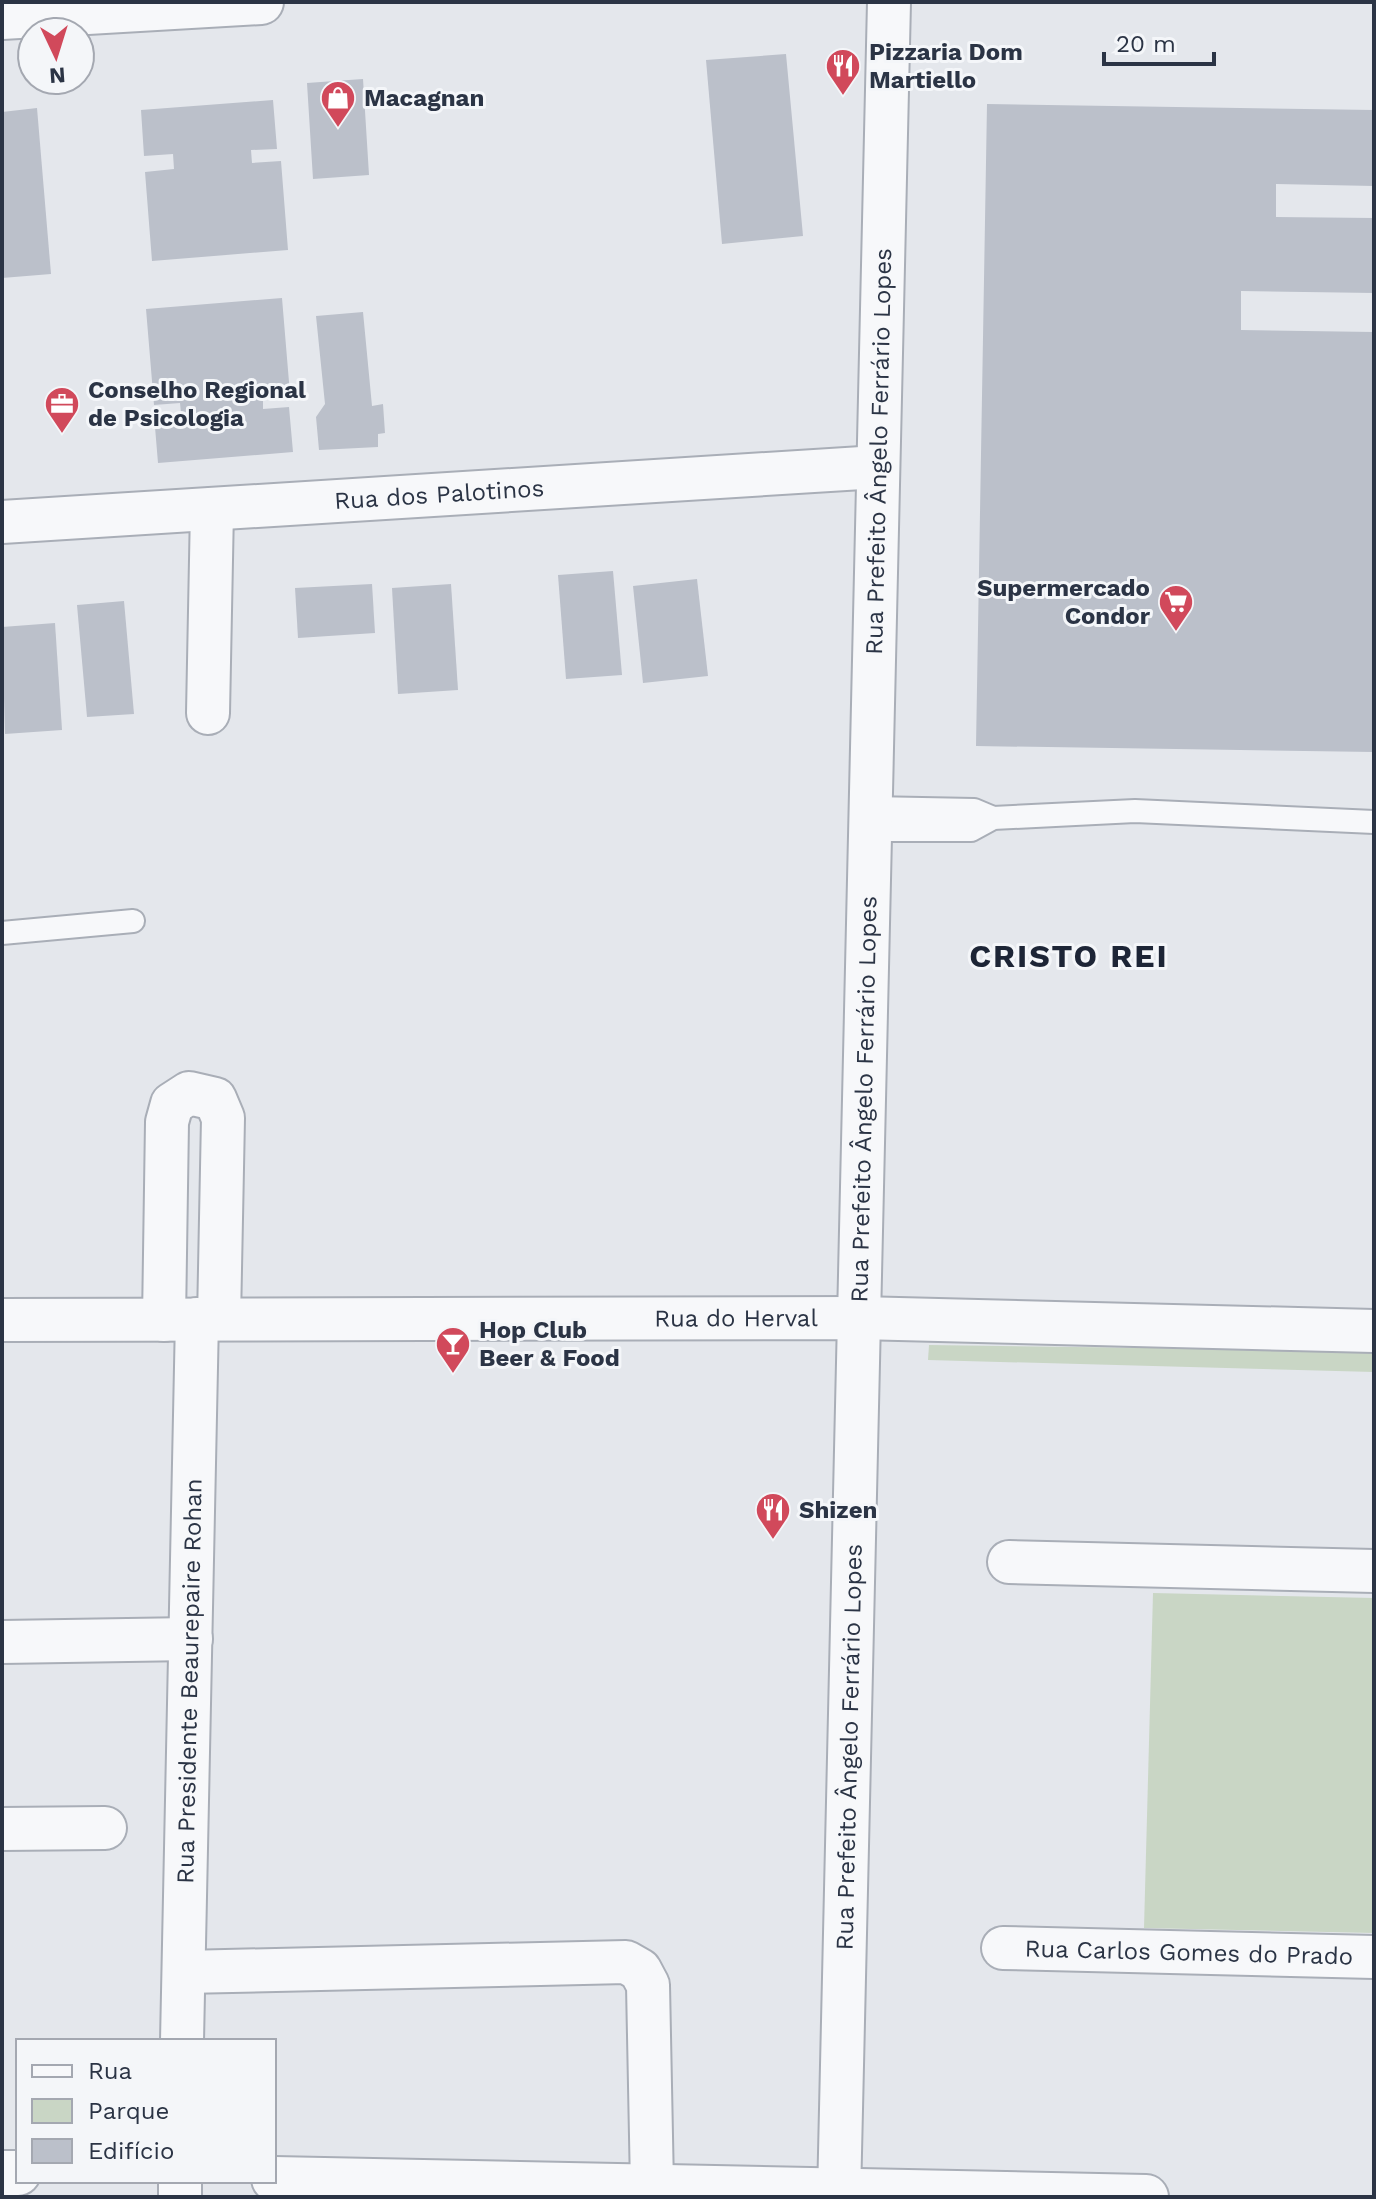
<svg xmlns="http://www.w3.org/2000/svg" width="1376" height="2199" viewBox="0 0 1376 2199" font-family="'Work Sans',sans-serif">
  <style>
    .green { fill: #c9d6c5 }
    .building { fill: #bbc0ca }
    .lines { fill: none; stroke-linecap: round; stroke-linejoin: round }
    .service-casing { stroke: #a9aeb7; stroke-width: 26 }
    .minor-casing { stroke: #a9aeb7; stroke-width: 46 }
    .tertiary-casing { stroke: #a9aeb7; stroke-width: 48 }
    .service { stroke: #f7f8fa; stroke-width: 22 }
    .minor { stroke: #f7f8fa; stroke-width: 42 }
    .tertiary { stroke: #f7f8fa; stroke-width: 44 }
    .labels { text-anchor: middle; stroke-width: 6; stroke-linejoin: round; paint-order: stroke }
    .poi-label { font-size: 24px; font-weight: bold; fill: #2b3445; stroke: #f4f6f9; text-anchor: start }
    .street-label { font-size: 24px; fill: #2b3445; stroke: #f4f6f9 }
    .district-label { font-size: 32px; font-weight: bold; letter-spacing: 2px; fill: #1d2536; stroke: #f4f6f9 }
  </style>
  <rect width="100%" height="100%" fill="#e4e7ec"/>
  <g class="green">
    <path d="M929,1345l445,6v21l-446,-12z"/>
    <path d="M1153,1593l221,5v335l-230,-5z"/>
  </g>
  <g class="building">
    <path d="M786,54l17,182 -81,8 -16,-184z"/>
    <path d="M363,79l6,96 -56,4 -6,-96z"/>
    <path d="M273,100l4,49 -26,1 1,13 29,-2 7,89 -136,11 -7,-89 29,-3 -1,-15 -29,2 -3,-46z"/>
    <path d="M987,104l387,6v76l-98,-2v33l98,1v75l-133,-2v39l133,2v420l-398,-6z"/>
    <path d="M37,108l14,166 -49,4v-166z"/>
    <path d="M282,298l8,96 -27,2v13l26,-2 4,45 -135,11 -4,-48 27,-2 -1,-10 -26,2 -8,-96z"/>
    <path d="M363,312l9,94 11,-2 2,29 -7,1v13l-59,3 -3,-33 9,-13 -9,-88z"/>
    <path d="M613,571l9,104 -56,4 -8,-104z"/>
    <path d="M697,579l11,97 -65,7 -10,-97z"/>
    <path d="M372,584l3,49 -77,5 -3,-50z"/>
    <path d="M451,584l7,106 -60,4 -6,-106z"/>
    <path d="M124,601l10,113 -47,3 -10,-112z"/>
    <path d="M55,623l7,107 -57,4 -3,-107z"/>
  </g>
  <g class="lines">
    <defs>
      <g id="service">
        <path d="M870,808l104,2 19,8"/>
        <path d="M870,830h101l22,-12 142,-7 239,11"/>
        <path d="M2,933l131,-12"/>
      </g>
      <g id="minor">
        <path id="s1" d="M2,522l876,-55"/>
        <path d="M208,713l4,-204"/>
        <path id="s2" d="M2,1320l857,-2 515,13"/>
        <path d="M164,1320l3,-198 5,-18 17,-11 26,6 8,19 -4,201"/>
        <path d="M1009,1562l365,9"/>
        <path d="M2,1642l189,-3"/>
        <path d="M2,1829l103,-1"/>
        <path id="s3" d="M1003,1948l371,9"/>
        <path d="M184,1972l442,-10 14,8 8,15 4,201"/>
        <path id="s4" d="M182,2041l15,-722"/>
        <path d="M180,2197v-16"/>
        <path id="s5" d="M839,2197l50,-2195"/>
      </g>
      <g id="tertiary">
        <path d="M2,17l259,-15"/>
        <path d="M2,2173h16"/>
        <path d="M274,2179l872,18"/>
      </g>
    </defs>
    <use href="#service" class="service-casing"/>
    <use href="#minor" class="minor-casing"/>
    <use href="#tertiary" class="tertiary-casing"/>
    <use href="#service" class="service"/>
    <use href="#minor" class="minor"/>
    <use href="#tertiary" class="tertiary"/>
  </g>
  <defs>
    <symbol id="restaurant-pin" viewBox="-11 -11 22 30"><path d="M0 17L-7.5 6A9.5 9.5 0 1 1 7.5 6Z" fill="#d1495b" stroke="#f4f6f9"/><path d="M-5-6h1v4h1v-4h1v4h1v-4h1v5L-1.5 .5V6h-2V.5L-5-1ZM5-6V6H3V1.5H1.5Q1.5-4 5-6Z" fill="#fff"/></symbol>
    <symbol id="shop-pin" viewBox="-11 -11 22 30"><path d="M0 17L-7.5 6A9.5 9.5 0 1 1 7.5 6Z" fill="#d1495b" stroke="#f4f6f9"/><path d="M-5-2.5h2.3a2.7 3.5 0 0 1 5.4 0H5L5.5 6h-11ZM-1.5-2.5h3a1.5 2.3 0 0 0-3 0Z" fill="#fff"/></symbol>
    <symbol id="office-pin" viewBox="-11 -11 22 30"><path d="M0 17L-7.5 6A9.5 9.5 0 1 1 7.5 6Z" fill="#d1495b" stroke="#f4f6f9"/><path d="M-6-3h4V-5.5h4V-3h4V5H-6ZM-1-4.5V-3h2v-1.5ZM-6 0V1H6V0Z" fill="#fff"/></symbol>
    <symbol id="supermarket-pin" viewBox="-11 -11 22 30"><path d="M0 17L-7.5 6A9.5 9.5 0 1 1 7.5 6Z" fill="#d1495b" stroke="#f4f6f9"/><path d="M-6-5.5h2.5l.6 2H6L4.5 2H-2.5L-4.4-4H-6ZM-1.5 3.2a1.3 1.3 0 1 0 .1 0ZM3 3.2a1.3 1.3 0 1 0 .1 0Z" fill="#fff"/></symbol>
    <symbol id="bar-pin" viewBox="-11 -11 22 30"><path d="M0 17L-7.5 6A9.5 9.5 0 1 1 7.5 6Z" fill="#d1495b" stroke="#f4f6f9"/><path d="M-6-5H6L.8 .8V4.5H3.5V6h-7V4.5H-.8V.8Z" fill="#fff"/></symbol>
  </defs>
  <g fill-rule="evenodd">
    <use href="#restaurant-pin" x="823" y="46" width="40" height="54"/>
    <use href="#shop-pin" x="318" y="78" width="40" height="54"/>
    <use href="#office-pin" x="42" y="384" width="40" height="54"/>
    <use href="#supermarket-pin" x="1156" y="582" width="40" height="54"/>
    <use href="#bar-pin" x="433" y="1324" width="40" height="54"/>
    <use href="#restaurant-pin" x="753" y="1490" width="40" height="54"/>
  </g>
  <g class="labels">
    <g class="poi-label">
      <text x="869" y="60">Pizzaria Dom<tspan x="869" dy="28">Martiello</tspan></text>
      <text x="364" y="106">Macagnan</text>
      <text x="88" y="398">Conselho Regional<tspan x="88" dy="28">de Psicologia</tspan></text>
      <text x="1150" y="596" text-anchor="end">Supermercado<tspan x="1150" dy="28">Condor</tspan></text>
      <text x="479" y="1338">Hop Club<tspan x="479" dy="28">Beer &amp; Food</tspan></text>
      <text x="799" y="1518">Shizen</text>
    </g>
    <g class="street-label">
      <text dy="8" stroke="none"><textPath href="#s5" startOffset="1746">Rua Prefeito Ângelo Ferrário Lopes</textPath></text>
      <text dy="8" stroke="none"><textPath href="#s1" startOffset="438">Rua dos Palotinos</textPath></text>
      <text dy="8" stroke="none"><textPath href="#s5" startOffset="1098">Rua Prefeito Ângelo Ferrário Lopes</textPath></text>
      <text dy="8" stroke="none"><textPath href="#s2" startOffset="734">Rua do Herval</textPath></text>
      <text dy="8" stroke="none"><textPath href="#s4" startOffset="360">Rua Presidente Beaurepaire Rohan</textPath></text>
      <text dy="8" stroke="none"><textPath href="#s5" startOffset="450">Rua Prefeito Ângelo Ferrário Lopes</textPath></text>
      <text dy="8" stroke="none"><textPath href="#s3" startOffset="186">Rua Carlos Gomes do Prado</textPath></text>
    </g>
    <g class="district-label">
      <text x="1069" y="967">CRISTO REI</text>
    </g>
  </g>
  <rect width="1376" height="2199" fill="none" stroke="#2b3445" stroke-width="8"/>
  <rect x="16" y="2039" width="260" height="144" fill="#f4f6f9" stroke="#a4a8b1" stroke-width="2"/>
  <rect x="32" y="2065" width="40" height="12" fill="#f7f8fa" stroke="#a4a8b1" stroke-width="2"/>
  <text x="88" y="2079" font-size="24" fill="#2b3445">Rua</text>
  <rect x="32" y="2099" width="40" height="24" fill="#c9d6c5" stroke="#a4a8b1" stroke-width="2"/>
  <text x="88" y="2119" font-size="24" fill="#2b3445">Parque</text>
  <rect x="32" y="2139" width="40" height="24" fill="#bbc0ca" stroke="#a4a8b1" stroke-width="2"/>
  <text x="88" y="2159" font-size="24" fill="#2b3445">Edifício</text>
  <g transform="translate(56 56) rotate(176)"><circle r="38" fill="#f4f6f9" stroke="#a4a8b1" stroke-width="2"/>
  <path d="M0-6L14 30L0 20L-14 30Z" fill="#d1495b"/>
  <text y="-12" font-size="22" font-weight="bold" text-anchor="middle" fill="#2b3445">N</text>
  </g>
  <path d="M1104 52v12h110v-12" fill="none" stroke="#2b3445" stroke-width="4"/>
  <text x="1116" y="52" font-size="24" fill="#2b3445" stroke="#f4f6f9" stroke-width="6" paint-order="stroke">20 m</text>
</svg>
